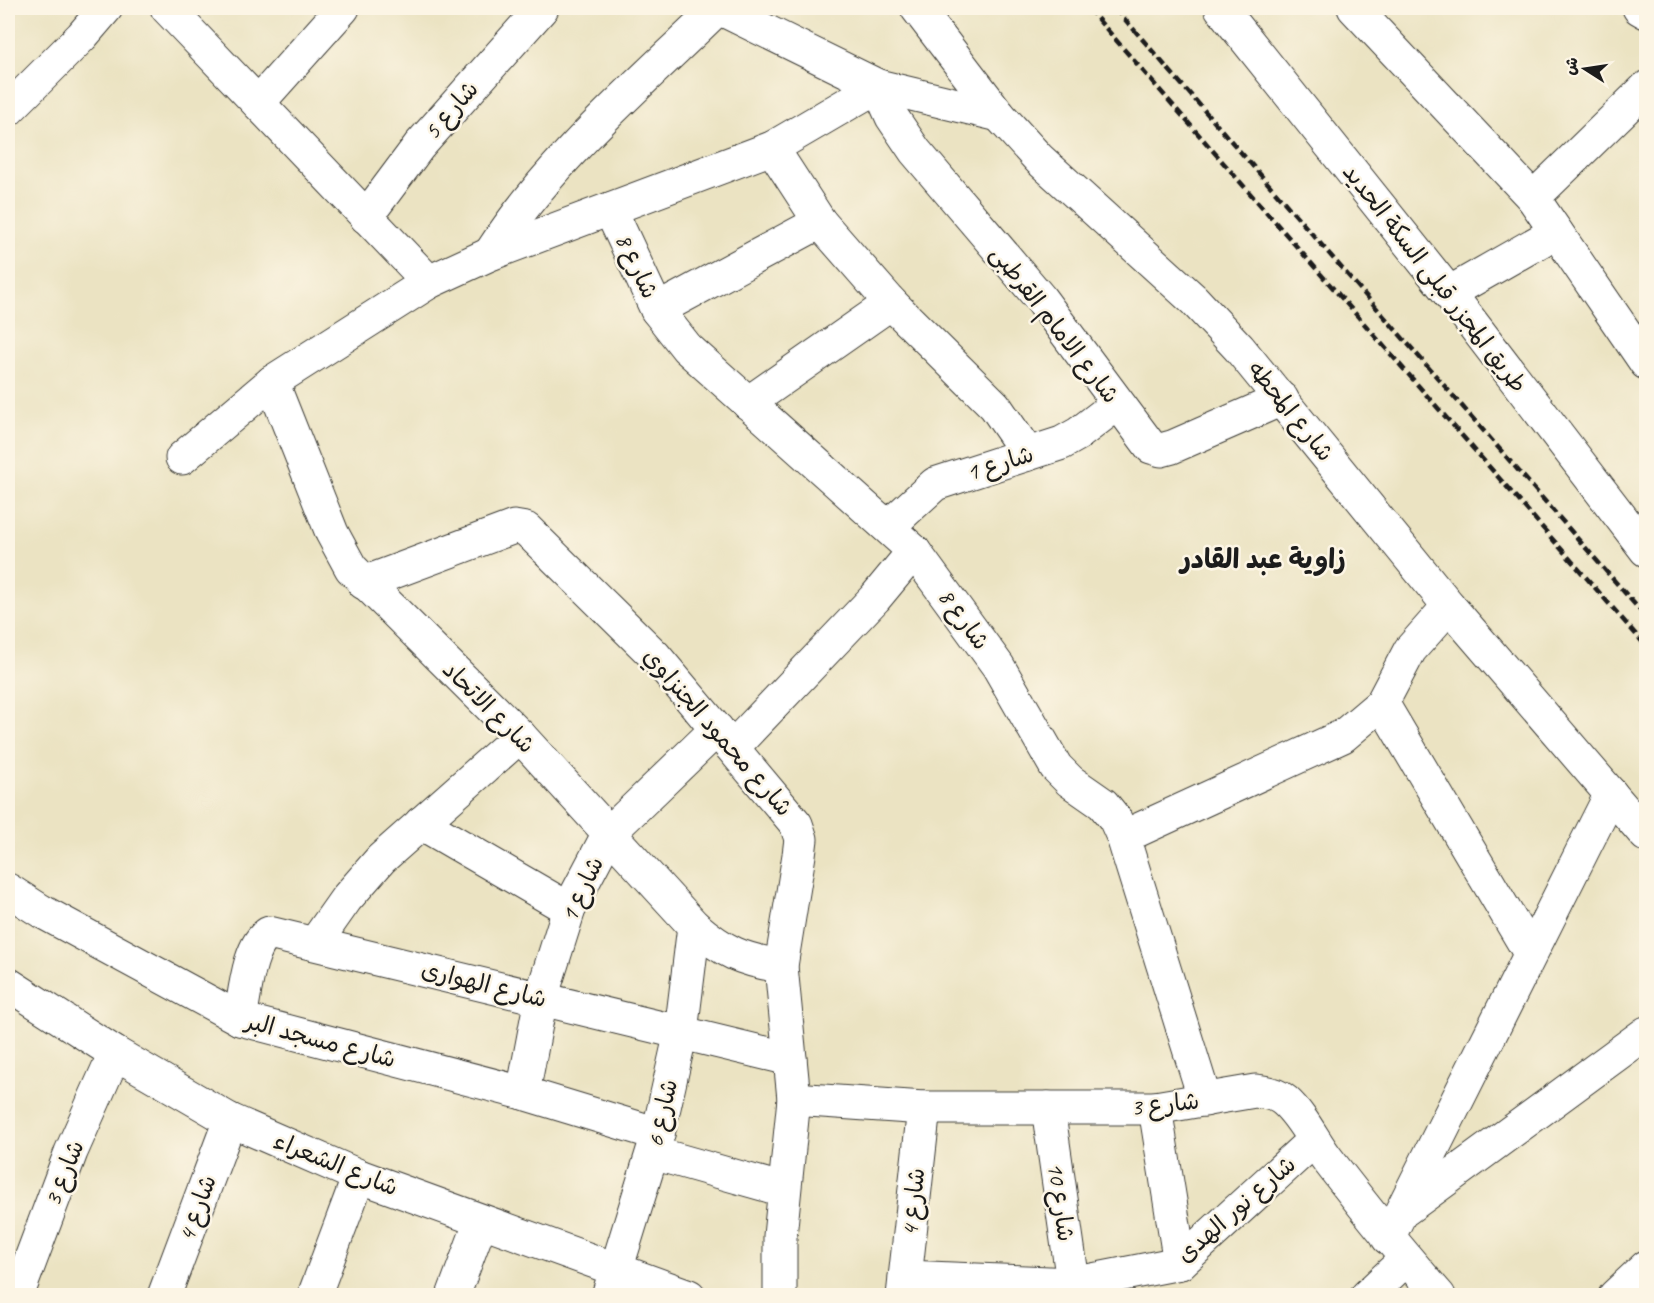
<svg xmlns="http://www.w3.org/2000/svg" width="1654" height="1303" viewBox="0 0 1654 1303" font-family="Caveat,'Playpen Sans Arabic',sans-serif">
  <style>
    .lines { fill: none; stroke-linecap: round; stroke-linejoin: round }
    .minor-casing { stroke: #3b3a35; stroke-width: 35 }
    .minor { stroke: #fff; stroke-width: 33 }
    .rail { stroke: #1c1c1c; stroke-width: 4.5; stroke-dasharray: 9 4.5; stroke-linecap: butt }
    .labels { text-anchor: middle; stroke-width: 5; stroke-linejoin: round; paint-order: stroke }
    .street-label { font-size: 24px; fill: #1c1c1c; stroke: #fcf5e5 }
    .quarter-label { font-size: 27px; font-weight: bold; fill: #1c1c1c; stroke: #fcf5e5 }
  </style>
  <rect width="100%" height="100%" fill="#fcf5e5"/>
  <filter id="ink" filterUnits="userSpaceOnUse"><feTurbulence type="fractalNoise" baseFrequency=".0167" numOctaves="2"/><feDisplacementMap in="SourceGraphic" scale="12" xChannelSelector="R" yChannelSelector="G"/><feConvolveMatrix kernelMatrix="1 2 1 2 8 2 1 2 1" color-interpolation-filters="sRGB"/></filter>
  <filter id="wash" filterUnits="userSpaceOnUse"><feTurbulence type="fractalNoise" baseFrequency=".008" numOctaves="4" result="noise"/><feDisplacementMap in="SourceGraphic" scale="24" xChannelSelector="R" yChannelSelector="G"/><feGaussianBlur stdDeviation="1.35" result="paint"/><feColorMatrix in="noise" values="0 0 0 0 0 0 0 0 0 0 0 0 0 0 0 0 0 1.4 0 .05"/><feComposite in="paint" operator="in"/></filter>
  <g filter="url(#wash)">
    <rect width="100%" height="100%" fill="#ebe3c2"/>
  </g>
  <g filter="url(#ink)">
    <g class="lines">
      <defs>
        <g id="minor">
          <path d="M167,8l262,274"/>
          <path d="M719,8l159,78 121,29"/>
          <path d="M917,8l82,107 40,44 155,141 45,48 210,258 197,229"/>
          <path d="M1221,8l228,285 197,257"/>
          <path d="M1354,8l179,190 113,165"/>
          <path d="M1639,8l7,4"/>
          <path d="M258,103l85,-95"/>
          <path d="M8,110l74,-74 24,-28"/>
          <path d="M772,148l48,74 71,81 104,103 33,48"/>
          <path d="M1533,198l113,-110"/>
          <path d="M610,209l47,101 30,38 227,203 84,115 58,101 14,14 33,23 12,15 8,18 82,263"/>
          <path d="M366,217l53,-71 123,-138"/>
          <path d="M490,254c61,-95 148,-168 228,-246"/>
          <path d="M1449,293l107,-61"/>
          <path d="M657,310l163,-88"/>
          <path d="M272,382l60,151 19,35 169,168 174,190c30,26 48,34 87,40"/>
          <path d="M748,403l143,-100"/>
          <path d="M182,458l90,-76 157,-100 61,-28 282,-106 106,-62 14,31 23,34 125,147 111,149 10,3 11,-3 110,-48"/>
          <path d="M888,527l47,-43 127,-41 16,-9 39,-30"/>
          <path d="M364,583l150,-56 12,2 129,127 141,168 5,15 -2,16 -18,111 13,133 -14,137v60"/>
          <path d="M1382,703l148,250"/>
          <path d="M733,747l142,-149 39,-47"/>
          <path d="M421,823l148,86"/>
          <path d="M1123,837l220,-101 39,-33 28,-53 39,-44"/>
          <path d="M8,890l33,21 199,108 283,74 135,41"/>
          <path d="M315,943l31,-44 35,-40 139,-123"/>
          <path d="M8,984l107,69 115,67 129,56 330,120"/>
          <path d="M240,1019c5,-24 8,-73 29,-86l521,126"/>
          <path d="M523,1093l18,-95 28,-89 40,-76 108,-104"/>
          <path d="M794,1099l130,9h231l100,-17c11,1 22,3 30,10 18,16 29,41 43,59 36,47 72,92 111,136"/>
          <path d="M1048,1108l27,188"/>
          <path d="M1155,1108l25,155"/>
          <path d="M653,1153l131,37"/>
          <path d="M1406,1209l240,-176"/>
          <path d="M1388,1238l223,-444"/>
          <path d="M905,1277l167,7 108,-21 133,-122"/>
          <path d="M17,1296l54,-144 44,-99"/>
          <path d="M164,1296l66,-176"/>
          <path d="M314,1296l45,-120"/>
          <path d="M453,1296l28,-75"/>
          <path d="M608,1296l50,-162 23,-102 13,-106"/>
          <path d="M903,1296l21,-188"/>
          <path d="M1367,1296l39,-37"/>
          <path d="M1615,1296l31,-29"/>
        </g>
      </defs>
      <use href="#minor" class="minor-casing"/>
      <use href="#minor" class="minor"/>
      <g class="rail">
        <path d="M1088,8l558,638"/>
        <path d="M1115,8l531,609"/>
      </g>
    </g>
  </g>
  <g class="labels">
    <g class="street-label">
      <text transform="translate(451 110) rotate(-49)" y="8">شارع 5</text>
      <text transform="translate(637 266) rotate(65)" y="8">شارع 8</text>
      <text transform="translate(1435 278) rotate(52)" y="8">طريق المجزر قبلى السكة الحديد</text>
      <text transform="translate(1055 324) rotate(52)" y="8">شارع الامام القرطبى</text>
      <text transform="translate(1291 411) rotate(51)" y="8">شارع المحطه</text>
      <text transform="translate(1000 463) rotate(-17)" y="8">شارع 1</text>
      <text transform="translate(964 619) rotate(54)" y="8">شارع 8</text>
      <text transform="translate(489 707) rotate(45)" y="8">شارع الاتحاد</text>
      <text transform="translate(718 732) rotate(49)" y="8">شارع محمود الجنزاوي</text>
      <text transform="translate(582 889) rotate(-65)" y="8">شارع 1</text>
      <text transform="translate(484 984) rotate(14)" y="8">شارع الهوارى</text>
      <text transform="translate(321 1040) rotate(15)" y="8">شارع مسجد البر</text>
      <text transform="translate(1165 1104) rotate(-6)" y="8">شارع 3</text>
      <text transform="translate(662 1113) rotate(-77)" y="8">شارع 6</text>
      <text transform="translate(336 1164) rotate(22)" y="8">شارع الشعراء</text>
      <text transform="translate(64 1173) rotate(-68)" y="8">شارع 3</text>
      <text transform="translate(913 1202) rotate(-84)" y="8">شارع 4</text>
      <text transform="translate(1061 1202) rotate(82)" y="8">شارع 10</text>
      <text transform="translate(197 1208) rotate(-70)" y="8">شارع 4</text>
      <text transform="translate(1236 1209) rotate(-41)" y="8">شارع نور الهدى</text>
    </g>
    <g class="quarter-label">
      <text x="1263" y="568">زاوية عبد القادر</text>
    </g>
  </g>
  <rect width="1654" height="1303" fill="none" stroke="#fcf5e5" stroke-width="30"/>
  <g transform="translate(1585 69) rotate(282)" stroke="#fcf5e5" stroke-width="4.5" paint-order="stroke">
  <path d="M0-4.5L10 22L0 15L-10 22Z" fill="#1c1c1c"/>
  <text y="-9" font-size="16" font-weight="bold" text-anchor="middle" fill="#1c1c1c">ش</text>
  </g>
</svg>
